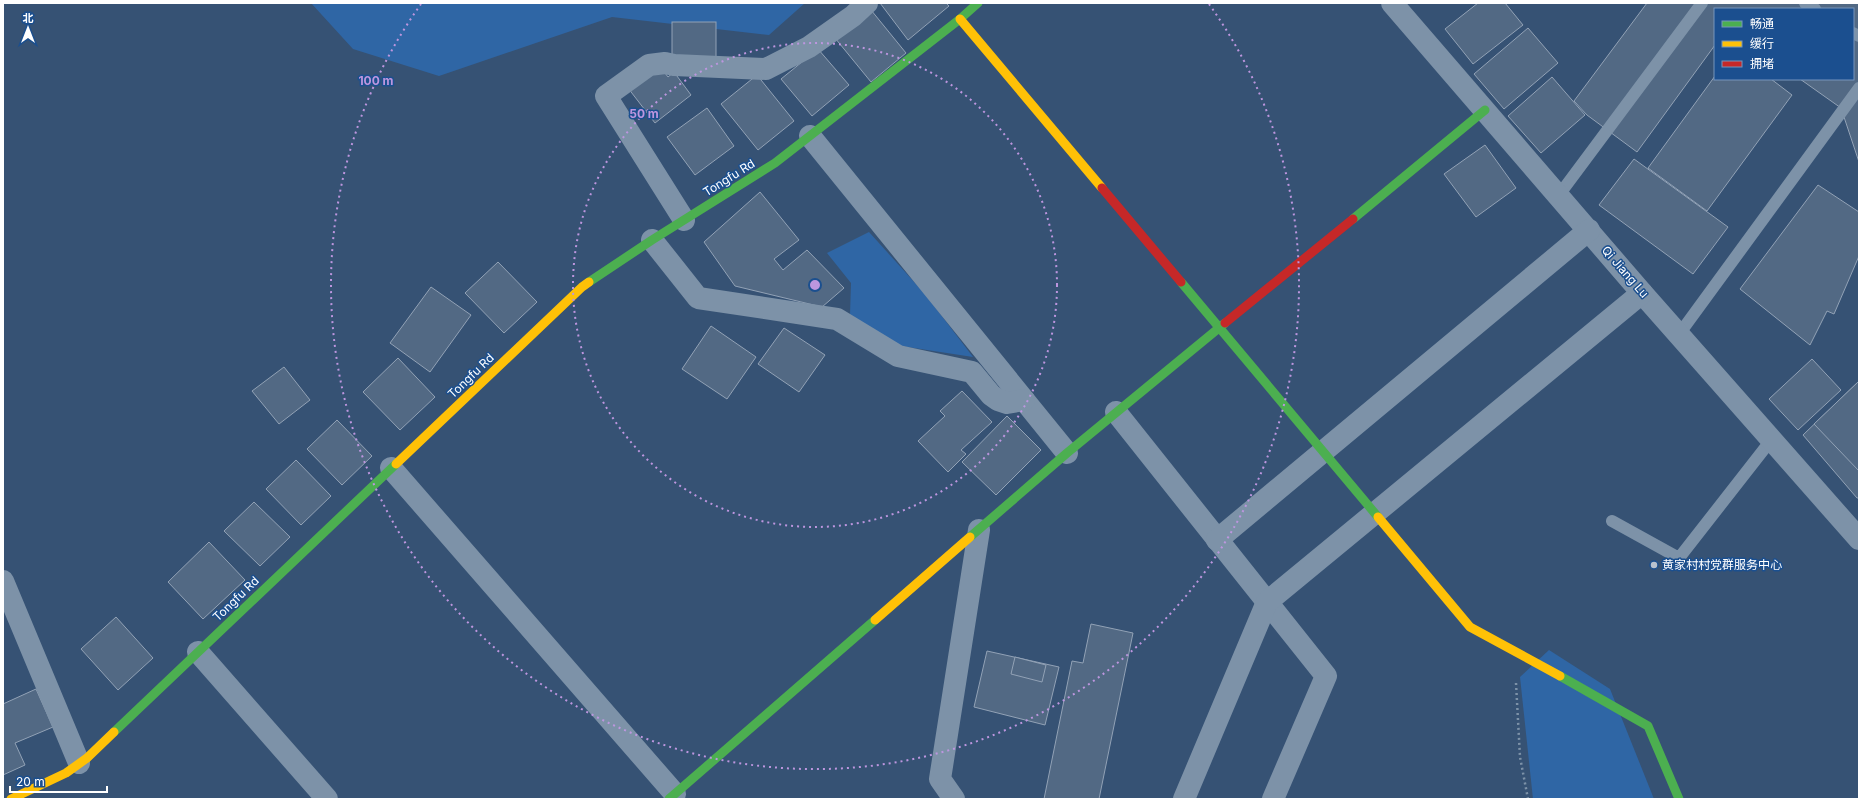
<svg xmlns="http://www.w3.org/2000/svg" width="1862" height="802" viewBox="0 0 1862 802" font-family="Inter,'Noto Sans SC',sans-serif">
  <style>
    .green { fill: #2f66a5 }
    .building { fill: #526984; stroke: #92a2b6 }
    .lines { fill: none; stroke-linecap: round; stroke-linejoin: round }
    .path { stroke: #7d92a8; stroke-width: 2.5; stroke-dasharray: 2 3; stroke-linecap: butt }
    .lane { stroke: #7d92a8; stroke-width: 12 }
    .street { stroke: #7d92a8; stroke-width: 22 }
    .fast { stroke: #4caf50; stroke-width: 9 }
    .slow { stroke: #ffc107; stroke-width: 9 }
    .jam { stroke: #c62828; stroke-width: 9 }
    .ring { fill: none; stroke: #bd96df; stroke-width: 2; stroke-dasharray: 2 4 }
    .poi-dot { fill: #b9c2ce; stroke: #1b4f8f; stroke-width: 1.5 }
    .labels { text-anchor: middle; stroke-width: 3; stroke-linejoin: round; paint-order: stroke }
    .street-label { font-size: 12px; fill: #fff; stroke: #1b4f8f }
    .poi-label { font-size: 12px; fill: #fff; stroke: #1b4f8f; text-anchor: start }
    .centre { fill: #bd96df; stroke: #1b4f8f; stroke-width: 2 }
    .ring-label { font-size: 12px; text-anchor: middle; font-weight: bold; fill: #bd96df; stroke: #1b4f8f; stroke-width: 3; stroke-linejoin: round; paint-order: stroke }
  </style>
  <rect width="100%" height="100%" fill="#365274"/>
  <g class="green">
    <path d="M311,3h494l-36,32 -157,-18 -173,59 -86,-27z"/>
    <path d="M869,232l56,62 48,63 -72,-11 -51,-31 1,-32 -24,-30z"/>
    <path d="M1549,650l61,39 44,110h-121l-13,-122z"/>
  </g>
  <g class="building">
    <path d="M880,3h66l3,3 -41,34z"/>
    <path d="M1478,3h27l18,22 -50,39 -28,-35z"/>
    <path d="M1647,3h212v159l-18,-54 -41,-29h53v-70h-138v36l-78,107 -50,-37 -13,-14z"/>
    <path d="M871,10l35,43 -35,29 -36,-44z"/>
    <rect x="672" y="22" width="44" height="42"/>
    <path d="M1528,28l30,35 -54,46 -30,-35z"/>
    <path d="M818,49l31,36 -37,31 -31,-37z"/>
    <path d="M659,65l9,12 6,-5 17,23 -36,28 -27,-35z"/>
    <path d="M757,75l37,46 -36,29 -37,-46z"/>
    <path d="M1715,76v3h56l21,16 -85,116 -59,-43z"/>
    <path d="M1552,77l33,38 -44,38 -33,-37z"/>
    <path d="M707,108l27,38 -39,29 -28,-38z"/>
    <path d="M1485,145l31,43 -40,29 -32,-43z"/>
    <path d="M1634,159l94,68 -35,47 -94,-69z"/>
    <path d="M1818,185l41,27v44l-25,58 -7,-3 -17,34 -70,-56z"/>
    <path d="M760,192l39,48 -25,19 9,11 24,-20 37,38 -22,19 -87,-21 -31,-44z"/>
    <path d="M498,262l39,40 -33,31 -39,-40z"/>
    <path d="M431,287l40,28 -41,57 -40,-29z"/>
    <path d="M711,326l45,31 -29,42 -45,-30z"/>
    <path d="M784,328l41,27 -26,37 -41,-28z"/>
    <path d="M398,358l37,39 -35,33 -37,-38z"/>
    <path d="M1812,359l29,31 -43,40 -29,-31z"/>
    <path d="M284,367l26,33 -31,24 -27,-33z"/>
    <path d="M1858,382l1,116h-2l-54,-63z"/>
    <path d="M1858,382l1,1v88l-45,-47z"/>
    <path d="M962,391l30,31 -31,28 5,4 -18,18 -30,-31 27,-25 -5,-5z"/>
    <path d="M1007,416l34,34 -45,45 -34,-33z"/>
    <path d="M337,420l35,36 -30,29 -35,-36z"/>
    <path d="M296,460l35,36 -30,29 -35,-36z"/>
    <path d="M254,502l36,35 -30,29 -36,-35z"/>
    <path d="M209,542l36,38 -42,39 -35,-37z"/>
    <path d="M116,617l37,41 -35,32 -37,-41z"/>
    <path d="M1091,624l42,9 -34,166h-55l28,-138 11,2z"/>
    <path d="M987,651l72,16 -14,58 -71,-18z"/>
    <path d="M1015,657l31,8 -4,17 -31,-8z"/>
    <path d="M36,689l17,38 -38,16 10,22 -22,10v-71z"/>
  </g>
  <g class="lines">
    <path class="path" d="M1516,683l4,74 8,42"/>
    <g class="lane">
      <path d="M1805,3l10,6"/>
      <path d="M1853,33l6,3"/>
      <path d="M1559,195l143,-192"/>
      <path d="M1680,333l179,-245"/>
      <path d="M1612,521l67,37 93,-119"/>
    </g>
    <g class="street">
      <path d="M1392,3l250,290 217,246"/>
      <path d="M810,136l257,317"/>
      <path d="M684,220l-78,-124 43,-31 16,-2 9,2 92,4 43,-22 44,-31 14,-13"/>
      <path d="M652,240l46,58 139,21 61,37 74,16 19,23 7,5 9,3 17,-3"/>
      <path d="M1116,412l210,264 -53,123"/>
      <path d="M391,468l284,326"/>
      <path d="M1217,540l372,-310"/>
      <path d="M3,581l76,182"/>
      <path d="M198,652l129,147"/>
      <path d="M954,799l-14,-20 39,-249"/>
      <path d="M1184,799l83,-197 375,-309"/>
    </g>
    <g class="fast">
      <path d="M1353,219l132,-109"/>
      <path d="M589,282l63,-42 123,-77 185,-144 18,-16"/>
      <path d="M1181,282l197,235"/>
      <path d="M970,537l97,-84 158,-130"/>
      <path d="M1560,676l88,50 31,73"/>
      <path d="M114,732l282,-268"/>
      <path d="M669,799l206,-179"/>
    </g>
    <g class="slow">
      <path d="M960,19l142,169"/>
      <path d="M396,464l186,-177 7,-5"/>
      <path d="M1378,517l92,110 90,49"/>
      <path d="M875,620l95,-83"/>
      <path d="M11,799l55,-26 21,-15 27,-26"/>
    </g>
    <g class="jam">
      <path d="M1102,188l79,94"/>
      <path d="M1225,323l128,-104"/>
    </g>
  </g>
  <g class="ring">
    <circle cx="815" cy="285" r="242"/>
    <path d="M1209 4A484 484 0 1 1 421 4"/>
  </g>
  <circle class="poi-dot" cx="1654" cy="565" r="4"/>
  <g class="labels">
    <g class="street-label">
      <text transform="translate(729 178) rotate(-32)" y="4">Tongfu Rd</text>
      <text transform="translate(1625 272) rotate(49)" y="4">Qi Jiang Lu</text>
      <text transform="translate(471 376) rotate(-44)" y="4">Tongfu Rd</text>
      <text transform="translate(236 599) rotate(-44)" y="4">Tongfu Rd</text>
    </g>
    <g class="poi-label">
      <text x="1662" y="569">黄家村村党群服务中心</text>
    </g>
  </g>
  <circle cx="815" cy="285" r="6" class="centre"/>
  <g class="ring-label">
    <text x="376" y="85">100 m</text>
    <text x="644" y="118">50 m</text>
  </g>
  <rect width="1862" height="802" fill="none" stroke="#ffffff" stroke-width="8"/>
  <rect x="1714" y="8" width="140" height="72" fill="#1b4f8f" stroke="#7695bc"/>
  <rect x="1722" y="21" width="20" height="6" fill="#4caf50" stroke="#7695bc"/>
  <text x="1750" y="28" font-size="12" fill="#ffffff">畅通</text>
  <rect x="1722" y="41" width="20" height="6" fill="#ffc107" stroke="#7695bc"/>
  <text x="1750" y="48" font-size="12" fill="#ffffff">缓行</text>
  <rect x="1722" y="61" width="20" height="6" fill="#c62828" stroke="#7695bc"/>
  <text x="1750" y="68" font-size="12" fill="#ffffff">拥堵</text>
  <g transform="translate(28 28)" stroke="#1b4f8f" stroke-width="3" paint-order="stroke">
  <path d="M0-3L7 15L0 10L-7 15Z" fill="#ffffff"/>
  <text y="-6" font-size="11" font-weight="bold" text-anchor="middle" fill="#ffffff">北</text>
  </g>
  <path d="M10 786v6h97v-6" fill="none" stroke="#ffffff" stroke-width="2"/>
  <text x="16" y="786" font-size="12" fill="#ffffff" stroke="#1b4f8f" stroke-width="3" paint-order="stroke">20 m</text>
</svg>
